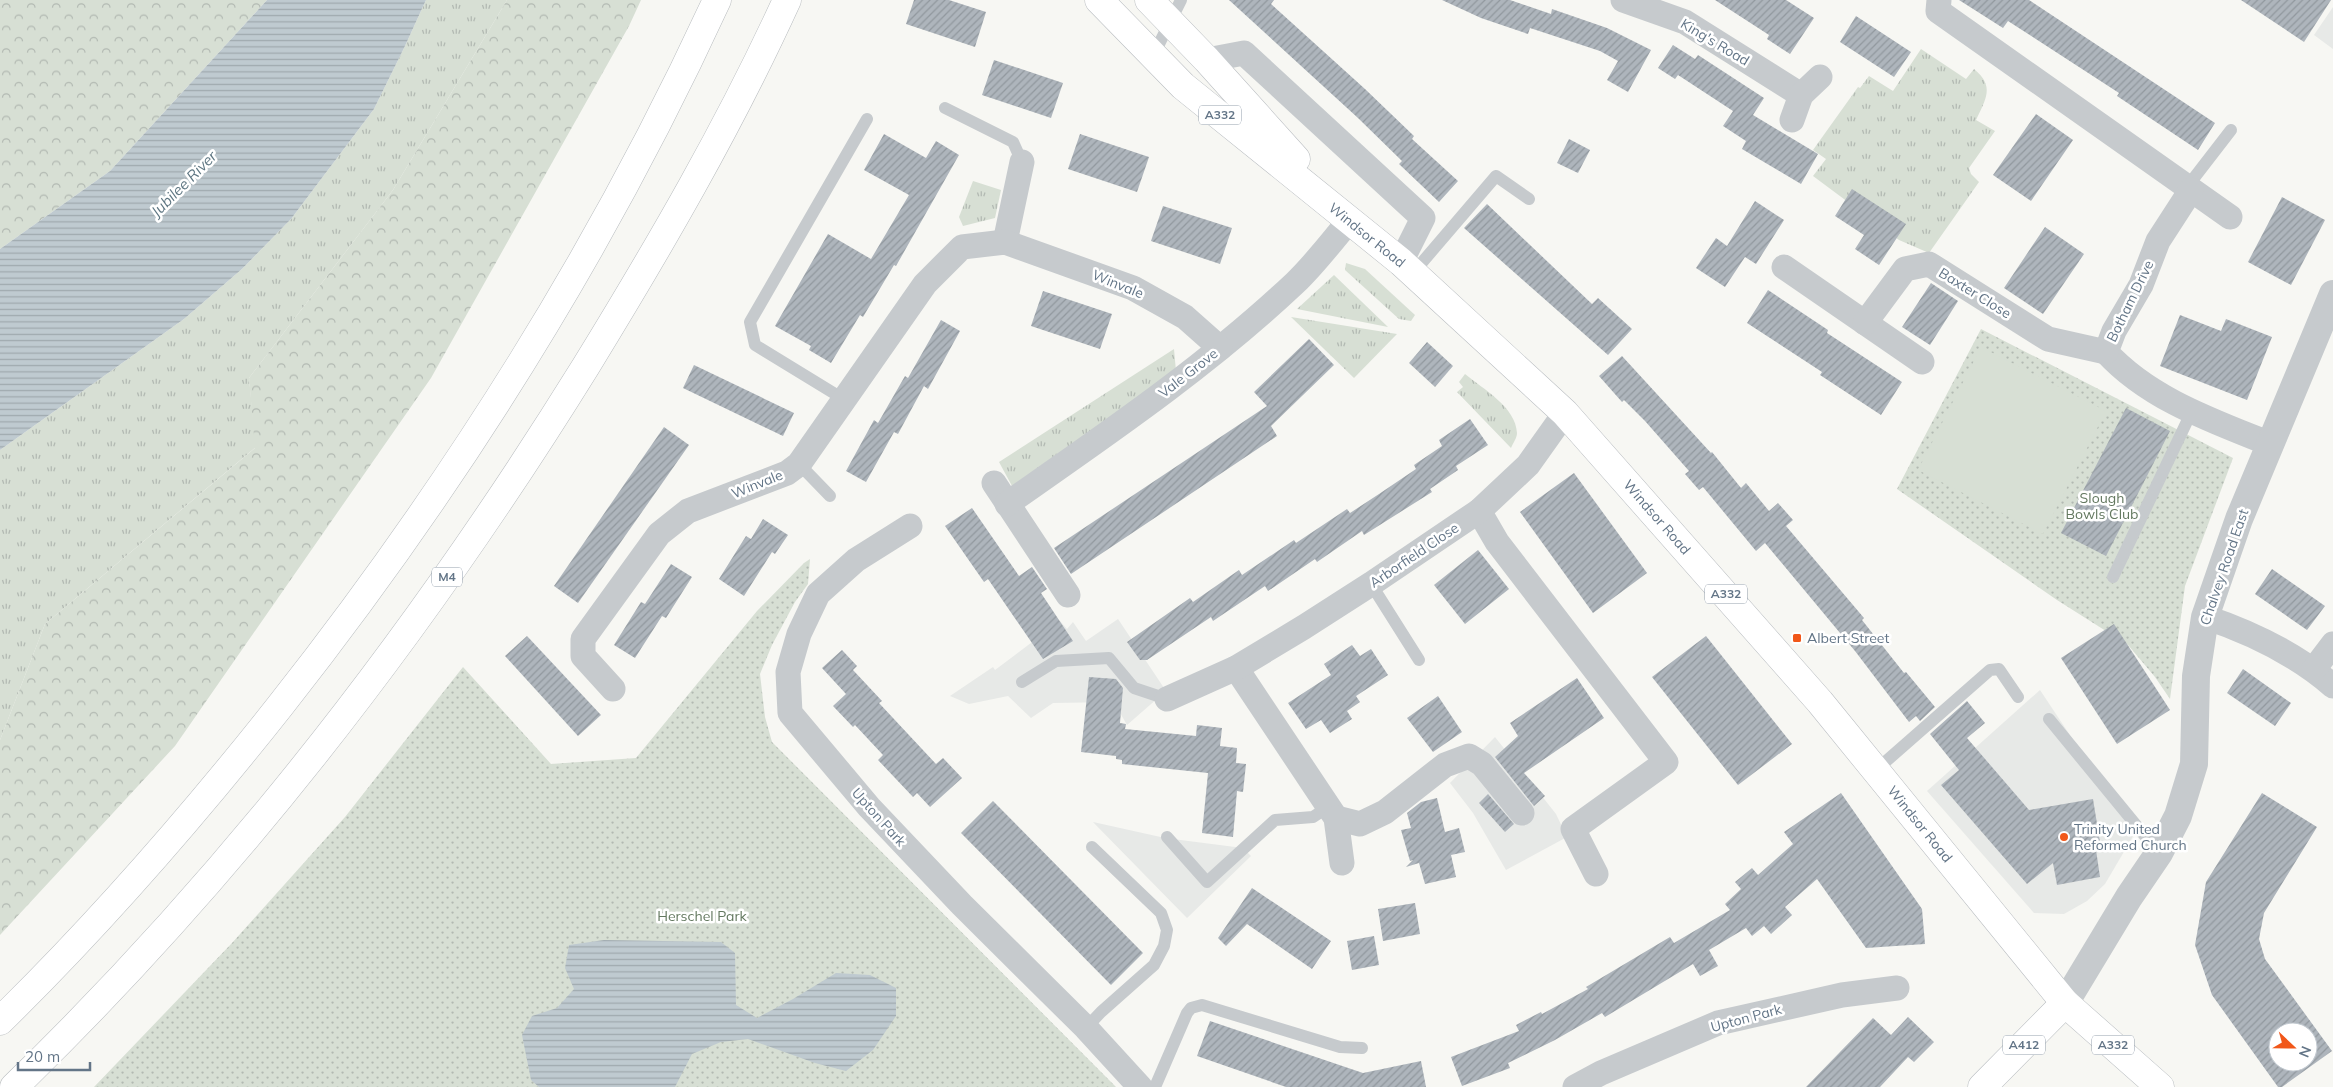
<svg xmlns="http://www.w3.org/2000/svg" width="2333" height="1087" viewBox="0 0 2333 1087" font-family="Mulish,sans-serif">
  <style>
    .built { fill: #e7e9e7 }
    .grass { fill: url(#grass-tufts) }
    .forest { fill: url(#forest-crowns) }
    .park { fill: url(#park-dots) }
    .garden { fill: #d7dfd4 }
    .water { fill: url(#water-rules) }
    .building { fill: url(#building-hatch); fill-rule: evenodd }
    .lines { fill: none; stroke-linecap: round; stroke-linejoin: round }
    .primary-casing { stroke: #b9bdc1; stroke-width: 29 }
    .motorway-casing { stroke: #b8bcbf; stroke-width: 29 }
    .service { stroke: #c6cacd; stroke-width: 12 }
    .minor { stroke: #c6cacd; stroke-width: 25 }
    .tertiary { stroke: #c6cacd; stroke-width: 28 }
    .primary { stroke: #fff; stroke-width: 28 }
    .motorway { stroke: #fff; stroke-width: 28 }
    .poi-dot { fill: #f15719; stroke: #fff; stroke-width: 2 }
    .labels { text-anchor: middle; stroke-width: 5; stroke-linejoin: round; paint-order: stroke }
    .shield { fill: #fff; stroke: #929eab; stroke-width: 1 }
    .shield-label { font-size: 12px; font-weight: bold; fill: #637587 }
    .street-label { font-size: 14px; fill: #637587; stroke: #fff }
    .park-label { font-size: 14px; fill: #63785f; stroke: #fff }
    .poi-label { font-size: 14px; fill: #637587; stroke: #fff; text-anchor: start }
    .water-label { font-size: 15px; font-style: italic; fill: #5f7783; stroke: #fff }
  </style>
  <defs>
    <pattern id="grass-tufts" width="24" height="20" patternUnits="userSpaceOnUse" patternTransform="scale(1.25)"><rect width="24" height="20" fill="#d7dfd4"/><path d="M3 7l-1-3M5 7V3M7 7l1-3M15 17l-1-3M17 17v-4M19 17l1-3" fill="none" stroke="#b2b9b2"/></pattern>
    <pattern id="forest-crowns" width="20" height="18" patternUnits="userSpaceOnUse" patternTransform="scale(1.25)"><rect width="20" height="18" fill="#d7dfd4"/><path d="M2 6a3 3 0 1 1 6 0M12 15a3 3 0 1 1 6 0" fill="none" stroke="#b2b9b2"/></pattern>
    <pattern id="park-dots" width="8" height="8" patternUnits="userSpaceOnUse" patternTransform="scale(1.25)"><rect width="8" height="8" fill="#d7dfd4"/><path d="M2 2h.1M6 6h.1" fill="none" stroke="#b2b9b2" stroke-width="1.8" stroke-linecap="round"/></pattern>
    <pattern id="water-rules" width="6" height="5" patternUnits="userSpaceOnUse" patternTransform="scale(1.25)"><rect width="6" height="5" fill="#bfcad0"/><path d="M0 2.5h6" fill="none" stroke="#9fa9ae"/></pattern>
    <pattern id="building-hatch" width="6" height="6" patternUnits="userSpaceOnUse" patternTransform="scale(1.25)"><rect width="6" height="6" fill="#aeb5bc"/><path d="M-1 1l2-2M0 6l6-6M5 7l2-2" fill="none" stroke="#91989e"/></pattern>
  </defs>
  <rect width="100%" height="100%" fill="#f7f7f3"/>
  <g class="built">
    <path d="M2333,7v42l-19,-14z"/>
    <path d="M1118,619l48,72 -39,34 -13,-23 -61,1 -22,15 -23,-22 -39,8 -19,-8 43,-29 2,3 65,-49 7,8 6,-7 13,19z"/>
    <path d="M2040,690l95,143 -30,51 -18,17 -23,13 -30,-1 -107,-122z"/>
    <path d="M1495,737l61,77 11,23 -61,33 -33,-57 -23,-30z"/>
    <path d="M1093,822l72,16 78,10 8,8 -64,62z"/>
  </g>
  <g class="grass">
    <path d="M426,0h81l-114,190 -144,188 7,69 -211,177 -45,116v-290l184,-131 58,-50 49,-50 83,-110 31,-63z"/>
    <path d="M1921,49l45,30 8,-10c21,17 12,30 2,51l19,11 -26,37 2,6 8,8 -50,71 -30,-13 -86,-64 13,-17 -13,-9 45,-63 2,1 9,-12 24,15z"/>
    <path d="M973,181l28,9 -6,28 -32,8 -4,-9z"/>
    <path d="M1346,263l19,6 50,46 -4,6 -12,-2 -54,-49z"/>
    <path d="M1334,275l54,52 -91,-18z"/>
    <path d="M1291,317l106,17 -43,44z"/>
    <path d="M1174,349l2,22 -164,115 -13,-24z"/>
    <path d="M1465,374c18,15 51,33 52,59 0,5 -4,10 -6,15l-54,-56 6,-5 -4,-5z"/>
  </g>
  <g class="forest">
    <path d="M0,0h267l-157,171 -110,78z"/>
    <path d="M507,0h134l-12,26 -198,352 -256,368 -175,189v-195l45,-116 210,-176 -6,-70 144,-188z"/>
  </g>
  <g class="park">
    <path d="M1981,329l252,129 -48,128 -15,113 -15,-22 -27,-32 -71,-45 -160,-111z"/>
    <path d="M810,559l-2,25 -13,18 -23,43 -12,29 5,43 7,25 344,345h-1022l138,-144 113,-126 118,-150 88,97 85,-6 121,-147 47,-48z"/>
  </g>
  <path class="garden" d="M1981,347l125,64 -63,123 -125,-64z"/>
  <g class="water">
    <path d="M267,0h159l-21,46 -31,63 -83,110 -49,50 -58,50 -184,131v-201l110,-78z"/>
    <path d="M604,940l117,2 14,11 1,52 21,13 36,-19 43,-26 34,2 26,13v28l-23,34 -27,21 -31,-8 -67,-24 -27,3 -29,12 -17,33h-136l-8,-7 -9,-45 10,-19 25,-8 17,-19 -9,-21 4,-23z"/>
  </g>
  <g class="building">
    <path d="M914,0h35l37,12 -11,35 -69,-23z"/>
    <path d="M1229,0h45l-3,4 94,85 49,47 -2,3 46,42 -19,21 -40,-38 3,-3 -44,-43z"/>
    <path d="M1442,0h68l41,14 1,-5 55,19 44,22 -23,42 -21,-12 11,-19 -18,-10 -70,-23 -2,6 -47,-16z"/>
    <path d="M1715,0h71l28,18 -24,36 -23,-15 2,-4z"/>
    <path d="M1959,0h70l186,123 -17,27 -81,-54 2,-3 -111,-72 -5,7z"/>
    <path d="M2241,0h90l-27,42z"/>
    <path d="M1856,16l55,36 -17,25 -54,-35z"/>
    <path d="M1673,45l22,14 3,-4 66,43 -11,17 65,39 -17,30 -59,-35 4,-8 -23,-15 10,-15 -55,-36 -3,4 -17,-11z"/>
    <path d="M994,60l69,23 -12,35 -69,-23z"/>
    <path d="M2036,114l37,26 -42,61 -38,-26z"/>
    <path d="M884,134l42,24 10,-17 23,14 -63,111 -2,-1 -31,52 -3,-2 -29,48 -22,-13 2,-4 -36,-20 53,-92 43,25 38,-64 -45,-25z"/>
    <path d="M1080,134l69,23 -12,35 -69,-23z"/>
    <path d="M1569,139l21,11 -12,23 -21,-10z"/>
    <path d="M1852,189l54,35 -27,41 -24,-16 9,-14 -29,-19z"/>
    <path d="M2282,197l43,23 -34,65 -43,-23z"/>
    <path d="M1755,201l29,19 -28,44 -11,-7 -20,30 -29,-19 20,-30 11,8z"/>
    <path d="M1487,204l105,100 6,-6 34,31 -24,26 -144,-127z"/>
    <path d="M1163,206l69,22 -12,36 -69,-23z"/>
    <path d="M2045,227l39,27 -41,60 -39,-26z"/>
    <path d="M1931,283l27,18 -28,44 -28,-18z"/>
    <path d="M1768,290l60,40 -1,3 75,49 -21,33 -61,-40 2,-3 -75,-49z"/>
    <path d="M1043,291l69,23 -12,35 -69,-23z"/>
    <path d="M2180,315l41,16 5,-12 46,18 -25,63 -87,-34z"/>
    <path d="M941,320l19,11 -32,58 -4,-3 -26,48 -4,-2 -28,50 -20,-11 28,-51 4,3 27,-47 3,2z"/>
    <path d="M1309,339l25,26 -63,61 6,10 -206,138 -17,-26 213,-142 -13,-14z"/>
    <path d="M1427,342l26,24 -18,21 -26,-24z"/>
    <path d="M1622,356l89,97 1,-1 29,36 5,-5 23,28 9,-8 15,17 -7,6 78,92 -2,2 42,53 2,-1 29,35 -15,14 -4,-5 -7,6 -54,-71 -90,-108 -9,8 -53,-64 -4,3 -14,-16 4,-3 -44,-50 -21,-21 -2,2 -23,-26z"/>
    <path d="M694,365l100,48 -11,23 -100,-48z"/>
    <path d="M2126,408l44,23 -64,125 -45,-23z"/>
    <path d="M1470,419l18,26 -32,21 2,4 -28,19 2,3 -68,43 -2,-4 -45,31 -2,-3 -47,32 -3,-5 -52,35 -2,-4 -64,43h-7l-13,-18 63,-44 3,4 46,-32 3,5 52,-35 2,3 51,-34 3,4 29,-19 37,-25 -2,-4 28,-19 -3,-6z"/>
    <path d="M664,427l25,18 -111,158 -24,-17z"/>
    <path d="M1574,473l73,100 -54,40 -73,-101z"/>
    <path d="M972,508l47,68 13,-9 15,22 -6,4 32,48 -30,18 -55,-80 -4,3 -39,-56z"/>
    <path d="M763,519l25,16 -13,19 -3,-2 -28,44 -25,-17 27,-43 5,3z"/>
    <path d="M1478,550l31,39 -44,35 -31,-39z"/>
    <path d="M671,564l21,13 -26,41 -4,-2 -27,42 -21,-13 27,-43 4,2z"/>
    <path d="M2272,569l53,37 -18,24 -52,-36z"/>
    <path d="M2114,624l56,86 -53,34 -56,-86z"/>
    <path d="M527,636l74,79 -23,21 -73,-80z"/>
    <path d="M1706,636l86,108 -54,41 -86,-108z"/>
    <path d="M1352,645l8,11 11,-7 17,26 -32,21 4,6 -13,9 5,8 -22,14 -9,-13 -15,9 -18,-26 43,-28 -7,-11z"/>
    <path d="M842,650l15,16 -4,4 29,31 -3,2 57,61 7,-6 19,20 -32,29 -13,-14 -4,4 -35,-37 5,-5 -28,-30 -2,2 -20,-21 13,-12 -24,-26z"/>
    <path d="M2243,669l48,34 -16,23 -48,-33z"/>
    <path d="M1089,677l27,2 7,9 -3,35 6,1 -1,5 71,7 1,-11 25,3 -2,18 17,2 -1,15 10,1 -3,28 -6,-1 -4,46 -31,-4 6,-60 -86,-9v-4l-6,-1v-3l-35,-4z"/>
    <path d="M1577,678l27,40 -80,55 21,23 -11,10 -39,-49 23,-21 -8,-13z"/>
    <path d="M1438,696l24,36 -29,20 -26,-34z"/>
    <path d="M1967,701l18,22 -18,15 62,72 64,-11 7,43 -5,1 5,34 -43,8 -4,-22 -26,21 -86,-99 18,-15 -29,-36z"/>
    <path d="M1841,793l81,116 3,35 -59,4 -49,-69 -32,28 7,8 -21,19 -7,-8 -12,10 -6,-8 -37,22 9,16 -18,10 -7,-12 -88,53 -3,-4 -47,27 -47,23 2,5 -48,18 -11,-29 68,-26 -3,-6 25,-13 1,2 46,-25 -2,-2 84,-50 4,6 56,-33 -5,-6 16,-15 -6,-7 17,-14 6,7 35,-31 -9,-12z"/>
    <path d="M2262,793l55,34 -53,86 -5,26 6,20 67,92 -50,36h-4l-66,-92 -17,-50 11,-63zM2278,1032h30v30h-30z"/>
    <path d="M1488,794l26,30 -9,8 -26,-29z"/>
    <path d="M1437,798l8,34 14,-4 6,24 -14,3 5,22 -31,7 -6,-21 -13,4 7,-7 -3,1 -9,-31 10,-2 -4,-15 14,-11z"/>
    <path d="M993,801l150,152 -32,32 -150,-152z"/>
    <path d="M1252,888l79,53 -19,28 -65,-45 -21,22 -8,-8z"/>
    <path d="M1415,903l5,31 -37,7 -5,-32z"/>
    <path d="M1374,936l5,29 -27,5 -5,-29z"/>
    <path d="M1908,1017l26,25 -20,20 -6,-5 -28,30h-74l67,-69 18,17z"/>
    <path d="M1210,1021l153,52 58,-12 5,26h-140l-89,-31z"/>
  </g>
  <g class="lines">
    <defs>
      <g id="primary">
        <path d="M1099,0l84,86 218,176 164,151 255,289 245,301 95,84"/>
        <path d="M1149,0l58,60 89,99"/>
        <path d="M1982,1087l83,-84"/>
      </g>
      <g id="motorway">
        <path d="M0,1021c101,-99 193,-205 280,-315 172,-218 321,-454 437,-706"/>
        <path d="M14,1087c221,-214 410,-460 572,-721 73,-119 143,-239 201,-366"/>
      </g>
    </defs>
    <use href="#primary" class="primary-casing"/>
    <use href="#motorway" class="motorway-casing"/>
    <g class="service">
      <path d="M1153,56l28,-56"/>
      <path d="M945,108l68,34 9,20"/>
      <path d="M2187,187l44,-57"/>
      <path d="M1413,273l83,-97 33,23"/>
      <path d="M845,400l-90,-55 -5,-23 117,-203"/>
      <path d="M799,464l31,32"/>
      <path d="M2113,577l78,-164"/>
      <path d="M1371,584l48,76"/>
      <path d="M1022,682l34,-21 53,-3 25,30 33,11"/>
      <path d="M2049,719l110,134"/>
      <path d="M1876,770l114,-100 9,-1 19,28"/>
      <path d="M1167,837l40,45 68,-62 38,-3 15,-10"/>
      <path d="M1086,1028l15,-16 53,-47 10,-19 3,-16 -6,-17 -69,-66"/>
      <path d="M1155,1087l32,-74 4,-5 11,-3 138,42 22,1"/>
    </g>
    <g class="minor">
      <path d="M1623,0l62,22 116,73"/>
      <path d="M1939,0l-1,11 292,206"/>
      <path d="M1207,60l37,-7 179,165 -22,44"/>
      <path d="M1792,120l9,-25 19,-18"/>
      <path d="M2191,190l-33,51 -17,44 -27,46 -8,21c43,47 107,69 164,92"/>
      <path d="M1005,242l17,-80"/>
      <path d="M1784,267l138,95"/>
      <path d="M1865,323l40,-54 24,-5 119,75 58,13"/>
      <path d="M994,483l74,112"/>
      <path d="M1007,504c100,-70 200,-138 288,-221 20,-19 37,-42 55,-63"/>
      <path d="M1479,511l18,31 169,220 -93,67 23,45"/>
      <path d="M910,526l-54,34 -38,34 -19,40 -11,38 2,41 79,94 93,98 124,123 54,59"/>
      <path d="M2205,617c45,15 91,37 128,69"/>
      <path d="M1236,668l100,150 6,45"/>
      <path d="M2314,669l19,-25"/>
      <path d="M613,689l-30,-33v-17l76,-105 29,-23 99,-38 12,-9 126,-180 37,-37 43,-5 128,46 52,29 35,31"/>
      <path d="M1167,699l69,-31 68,-41 67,-43 108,-73 49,-46 37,-52"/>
      <path d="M1336,818l24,6 25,-12 60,-47 24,-9 13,8 40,49"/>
      <path d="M1575,1087l26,-14 117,-50 124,-28 55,-7"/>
    </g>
    <path class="tertiary" d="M2065,1003l64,-106 30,-44 19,-37 16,-52 2,-88 9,-59 34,-98 94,-225"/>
    <use href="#primary" class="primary"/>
    <use href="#motorway" class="motorway"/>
  </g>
  <g class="poi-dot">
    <rect x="1792" y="633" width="10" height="10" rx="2.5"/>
    <circle cx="2064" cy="837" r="5"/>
  </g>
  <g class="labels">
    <g class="shield">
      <rect x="1199" y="105.5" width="42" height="19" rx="4"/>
      <rect x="432" y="567.5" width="30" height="19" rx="4"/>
      <rect x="1705" y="584.5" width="42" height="19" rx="4"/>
      <rect x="2003" y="1035.5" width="42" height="19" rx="4"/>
      <rect x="2092" y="1035.5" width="42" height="19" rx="4"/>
    </g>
    <g class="shield-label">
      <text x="1220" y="119">A332</text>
      <text x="447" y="581">M4</text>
      <text x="1726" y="598">A332</text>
      <text x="2024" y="1049">A412</text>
      <text x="2113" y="1049">A332</text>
    </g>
    <g class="street-label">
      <text transform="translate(1715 42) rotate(31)" y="5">King's Road</text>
      <text transform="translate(1367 235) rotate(39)" y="5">Windsor Road</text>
      <text transform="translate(1118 284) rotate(22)" y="5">Winvale</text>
      <text transform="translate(1975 293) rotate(32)" y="5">Baxter Close</text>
      <text transform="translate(2130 301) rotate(-64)" y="5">Botham Drive</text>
      <text transform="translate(1188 373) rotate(-38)" y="5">Vale Grove</text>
      <text transform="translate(757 484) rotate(-22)" y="5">Winvale</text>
      <text transform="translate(1657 517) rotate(49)" y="5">Windsor Road</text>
      <text transform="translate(1414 555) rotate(-34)" y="5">Arborfield Close</text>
      <text transform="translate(2224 567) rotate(-71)" y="5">Chalvey Road East</text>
      <text transform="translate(879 817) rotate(48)" y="5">Upton Park</text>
      <text transform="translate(1920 824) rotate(51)" y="5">Windsor Road</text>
      <text transform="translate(1746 1018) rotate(-15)" y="5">Upton Park</text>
    </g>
    <g class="park-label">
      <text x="2102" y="503">Slough<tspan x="2102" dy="16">Bowls Club</tspan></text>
      <text x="702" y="921">Herschel Park</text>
    </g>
    <g class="poi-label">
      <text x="1807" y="643">Albert Street</text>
      <text x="2074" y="834">Trinity United<tspan x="2074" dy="16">Reformed Church</tspan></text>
    </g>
    <g class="water-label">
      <text transform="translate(184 184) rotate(-45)" y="5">Jubilee River</text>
    </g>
  </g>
  <g transform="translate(2293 1047) rotate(112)"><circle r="24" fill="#ffffff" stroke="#c1c8cf"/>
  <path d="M0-4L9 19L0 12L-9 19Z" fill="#f15719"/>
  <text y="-8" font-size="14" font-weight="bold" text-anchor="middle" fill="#637587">N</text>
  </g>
  <path d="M18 1062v8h72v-8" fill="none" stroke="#637587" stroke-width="2.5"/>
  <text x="25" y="1062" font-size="15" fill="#637587" stroke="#ffffff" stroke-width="4" paint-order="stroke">20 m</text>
</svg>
